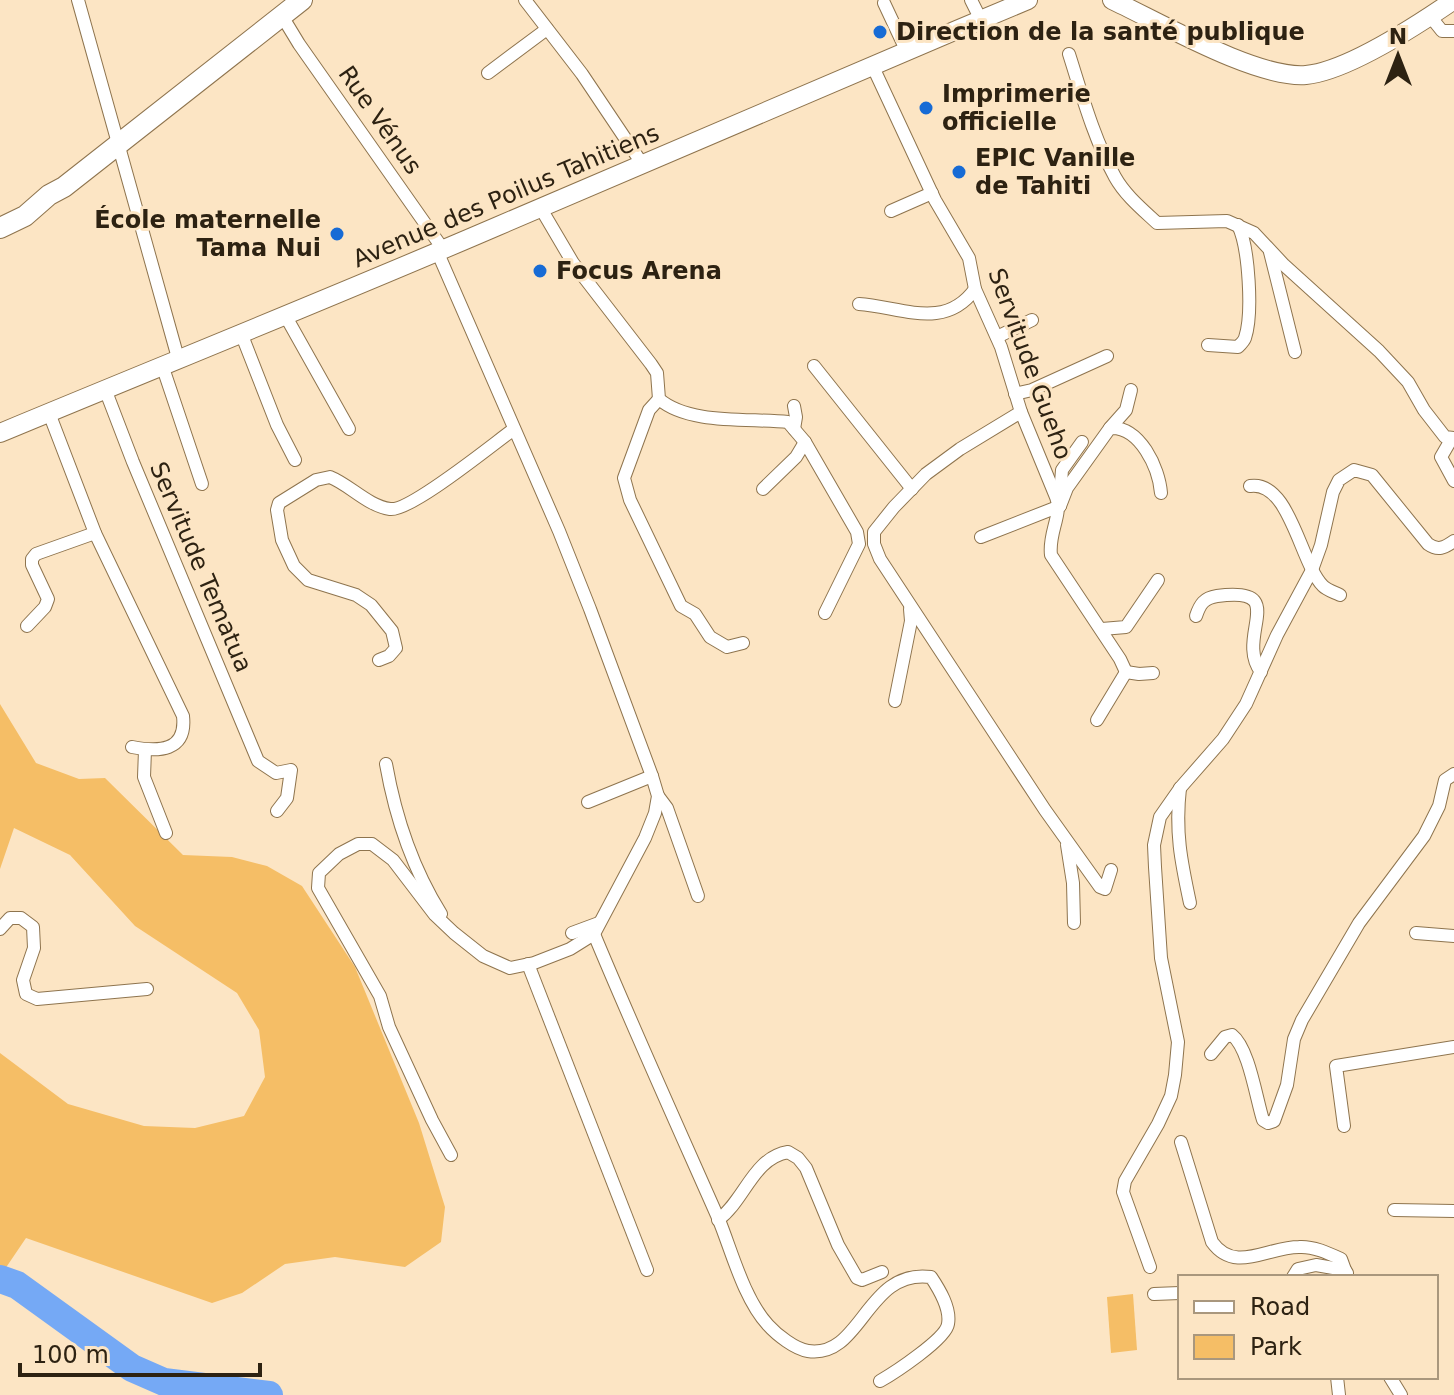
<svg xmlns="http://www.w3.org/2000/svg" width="1454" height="1395" viewBox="0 0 1454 1395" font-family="'DejaVu Sans',sans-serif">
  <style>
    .green { fill: #f5be66 }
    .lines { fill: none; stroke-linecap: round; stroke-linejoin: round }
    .river { stroke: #75a9f5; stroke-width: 28 }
    .minor-casing { stroke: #8e744e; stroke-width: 14 }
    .secondary-casing { stroke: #8e744e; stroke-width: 20 }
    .primary-casing { stroke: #8e744e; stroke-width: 22 }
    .minor { stroke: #fff; stroke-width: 12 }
    .secondary { stroke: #fff; stroke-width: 18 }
    .primary { stroke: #fff; stroke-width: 20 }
    .poi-dot { fill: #176bd5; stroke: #fce5c4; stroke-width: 3 }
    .labels { text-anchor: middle; stroke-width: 6; stroke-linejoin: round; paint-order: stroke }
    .poi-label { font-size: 24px; font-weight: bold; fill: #2d2212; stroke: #fce5c4; text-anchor: start }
    .street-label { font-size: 24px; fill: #2d2212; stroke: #fce5c4 }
  </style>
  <rect width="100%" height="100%" fill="#fce5c4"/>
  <g class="green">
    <path d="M0,704l36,59 43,16 26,-1 78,77 49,2 35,9 35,20 53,81 64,156 26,84 -4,35 -36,25 -70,-10 -50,7 -43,29 -30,10 -186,-65 -21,31 -5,-2v-214l68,51 76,22 51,2 49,-12 21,-39 -6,-47 -22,-37 -102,-67 -65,-71 -56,-27 -14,41z"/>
    <path d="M1133,1294l4,56 -26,3 -4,-56z"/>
  </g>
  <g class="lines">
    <path class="river" d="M0,1279l17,6 115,83 32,14 105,13"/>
    <defs>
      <g id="minor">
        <path d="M78,0l100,358"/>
        <path d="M525,0l57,74 61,91"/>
        <path d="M971,0l10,20"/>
        <path d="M884,3l23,49"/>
        <path d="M282,16l17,28 144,205"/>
        <path d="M1430,16l12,15h12"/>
        <path d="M1069,54c13,41 25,85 46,123 10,18 27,32 42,46l70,-2 27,12 30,32 95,86 29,31 16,28 21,27 9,1"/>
        <path d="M873,67l62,133 34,58 6,31 26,58 20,65 35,85c7,17 -8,36 -5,58l69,104 6,13"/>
        <path d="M488,73l59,-44"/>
        <path d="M540,207l33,56 78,101 6,9 2,26c30,26 90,19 129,23l17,20 52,90 2,12 -34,69"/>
        <path d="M891,211l41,-18"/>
        <path d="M437,251l122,280 31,78 62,167 6,20 -3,17 -10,25 -51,96 -24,15 -36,14 -24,5 -27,-12 -29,-23 -19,-18 -42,-55 -21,-16h-14l-19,10 -20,19 -1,15 62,108 9,31 43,93 19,35"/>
        <path d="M1270,252l25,100"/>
        <path d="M859,304c42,3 86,27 116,-15"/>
        <path d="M285,315l64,114"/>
        <path d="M241,333l36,92 18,35"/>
        <path d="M997,337l35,-17"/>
        <path d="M1208,345l30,2c3,-3 6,-6 7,-9 8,-24 4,-91 -7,-113"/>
        <path d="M162,365l40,119"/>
        <path d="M814,366l98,123"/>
        <path d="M105,389l28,73 125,299 18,12 15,-3 -4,28 -10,13"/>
        <path d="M1015,394l17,-4 75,-34"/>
        <path d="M659,399l-10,11 -25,68 6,22 51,106 14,8 15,23 17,10 16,-4"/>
        <path d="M794,406l2,11 -2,12"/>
        <path d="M1021,412l-61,37 -34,25 -32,33 -20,25v12l6,15 165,251 55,77 5,2 6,-19"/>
        <path d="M49,413l46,120 88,183c4,36 -25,36 -51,31"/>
        <path d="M1110,428l16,-18 5,-20"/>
        <path d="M1452,438l-11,19 13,24"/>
        <path d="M1250,486c40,-6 50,77 73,100 4,4 11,6 17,9"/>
        <path d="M763,489l33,-32 9,-15"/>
        <path d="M1060,495l2,-25 20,-28"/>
        <path d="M1060,506l7,-18 43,-60c30,-2 49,40 51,65"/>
        <path d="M981,537l79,-31"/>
        <path d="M1196,616c4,-12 8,-18 21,-20 75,-10 17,40 44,76"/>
        <path d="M27,626l18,-19 3,-8 -16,-34v-6l4,-5 59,-21"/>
        <path d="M1102,629l24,-2 32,-47"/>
        <path d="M379,660l10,-4 7,-8 -4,-17 -21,-26 -15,-10 -48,-15 -14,-14 -12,-26 -5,-30 2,-7 37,-23 14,-3c20,8 38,29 60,32 20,3 103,-65 124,-80"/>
        <path d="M1126,672l13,2 14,-1"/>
        <path d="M895,701l16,-80 -1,-12"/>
        <path d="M1097,720l29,-48"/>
        <path d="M145,750l-1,27 22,56"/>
        <path d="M386,764c9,51 27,105 55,150"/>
        <path d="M1180,788c-5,44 1,73 10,115"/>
        <path d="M658,796l9,12 31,88"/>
        <path d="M588,802l64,-26"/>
        <path d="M1067,845l6,38 1,40"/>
        <path d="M0,929l10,-11h11l12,9 1,21 -11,32 3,14 11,5 110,-10"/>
        <path d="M572,933l27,-10"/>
        <path d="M1416,933l38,3"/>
        <path d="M594,934c40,96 83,191 125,286 13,32 25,79 49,105 9,10 27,24 40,26 54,8 58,-83 123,-74 8,12 20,31 17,47 -2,15 -54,49 -68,57"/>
        <path d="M528,964l119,306"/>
        <path d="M1211,1054l14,-17 7,-2c17,13 24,63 31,85l5,3 6,-2 13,-36 7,-46 8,-19 57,-97 65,-87 15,-30 6,-26 9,-6"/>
        <path d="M1344,1126l-8,-60 118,-19"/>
        <path d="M1181,1142l31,100c23,32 55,5 87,5 14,-1 29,6 42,12l4,11"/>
        <path d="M1394,1210l60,1"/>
        <path d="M718,1220c27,-20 35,-62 70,-68l10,6 8,10 32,77 19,33 5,2 20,-8"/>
        <path d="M1150,1267l-27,-75 2,-11 33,-57 13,-28 4,-21 3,-33 -17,-84 -6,-91 -1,-22 6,-28 21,-30 42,-48 23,-35 31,-69 35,-65 9,-25 12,-53 6,-12 15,-10 18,5 56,69c10,7 16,4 26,-3"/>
        <path d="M1293,1277l5,-8 18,-4 29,5 2,3"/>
        <path d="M1154,1294l26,-1"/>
        <path d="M1337,1377l2,18"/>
        <path d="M1390,1377l11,18"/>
      </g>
      <g id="secondary">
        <path d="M1112,0c47,22 145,79 194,75 42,-4 113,-51 148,-75"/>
        <path d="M0,433c166,-69 333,-136 498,-207 177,-76 353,-152 530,-226"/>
      </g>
      <path id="primary" d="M0,228l25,-12 24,-21 15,-8 238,-187"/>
    </defs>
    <use href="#minor" class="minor-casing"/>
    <use href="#secondary" class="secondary-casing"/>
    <use href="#primary" class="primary-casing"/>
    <use href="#minor" class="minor"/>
    <use href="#secondary" class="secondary"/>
    <use href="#primary" class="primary"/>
  </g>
  <g class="poi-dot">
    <circle cx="880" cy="32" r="8"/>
    <circle cx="926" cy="108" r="8"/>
    <circle cx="959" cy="172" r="8"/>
    <circle cx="337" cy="234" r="8"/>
    <circle cx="540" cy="271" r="8"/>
  </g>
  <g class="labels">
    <g class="poi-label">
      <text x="896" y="40">Direction de la santé publique</text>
      <text x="942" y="102">Imprimerie<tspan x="942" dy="28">officielle</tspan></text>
      <text x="975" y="166">EPIC Vanille<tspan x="975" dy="28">de Tahiti</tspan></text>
      <text x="321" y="228" text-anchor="end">École maternelle<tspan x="321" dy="28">Tama Nui</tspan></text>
      <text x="556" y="279">Focus Arena</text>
    </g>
    <g class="street-label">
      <text transform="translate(380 120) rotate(55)" y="8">Rue Vénus</text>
      <text transform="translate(506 196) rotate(-23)" y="8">Avenue des Poilus Tahitiens</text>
      <text transform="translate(1030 364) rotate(70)" y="8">Servitude Gueho</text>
      <text transform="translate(201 567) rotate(67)" y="8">Servitude Tematua</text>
    </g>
  </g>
  <rect x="1178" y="1275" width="260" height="104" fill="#fce5c4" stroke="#a9977d" stroke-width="2"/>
  <rect x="1194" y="1301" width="40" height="12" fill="#ffffff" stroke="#a9977d" stroke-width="2"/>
  <text x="1250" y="1315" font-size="24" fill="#2d2212">Road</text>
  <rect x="1194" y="1335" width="40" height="24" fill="#f5be66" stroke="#a9977d" stroke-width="2"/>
  <text x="1250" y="1355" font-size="24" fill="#2d2212">Park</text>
  <g transform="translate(1398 56)" stroke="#fce5c4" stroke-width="6" paint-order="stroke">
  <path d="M0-6L14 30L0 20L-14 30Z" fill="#2d2212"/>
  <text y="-12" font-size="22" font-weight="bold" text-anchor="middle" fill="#2d2212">N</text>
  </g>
  <path d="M20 1363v12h240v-12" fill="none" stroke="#2d2212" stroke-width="4"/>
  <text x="32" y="1363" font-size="24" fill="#2d2212" stroke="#fce5c4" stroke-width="6" paint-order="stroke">100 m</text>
</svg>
